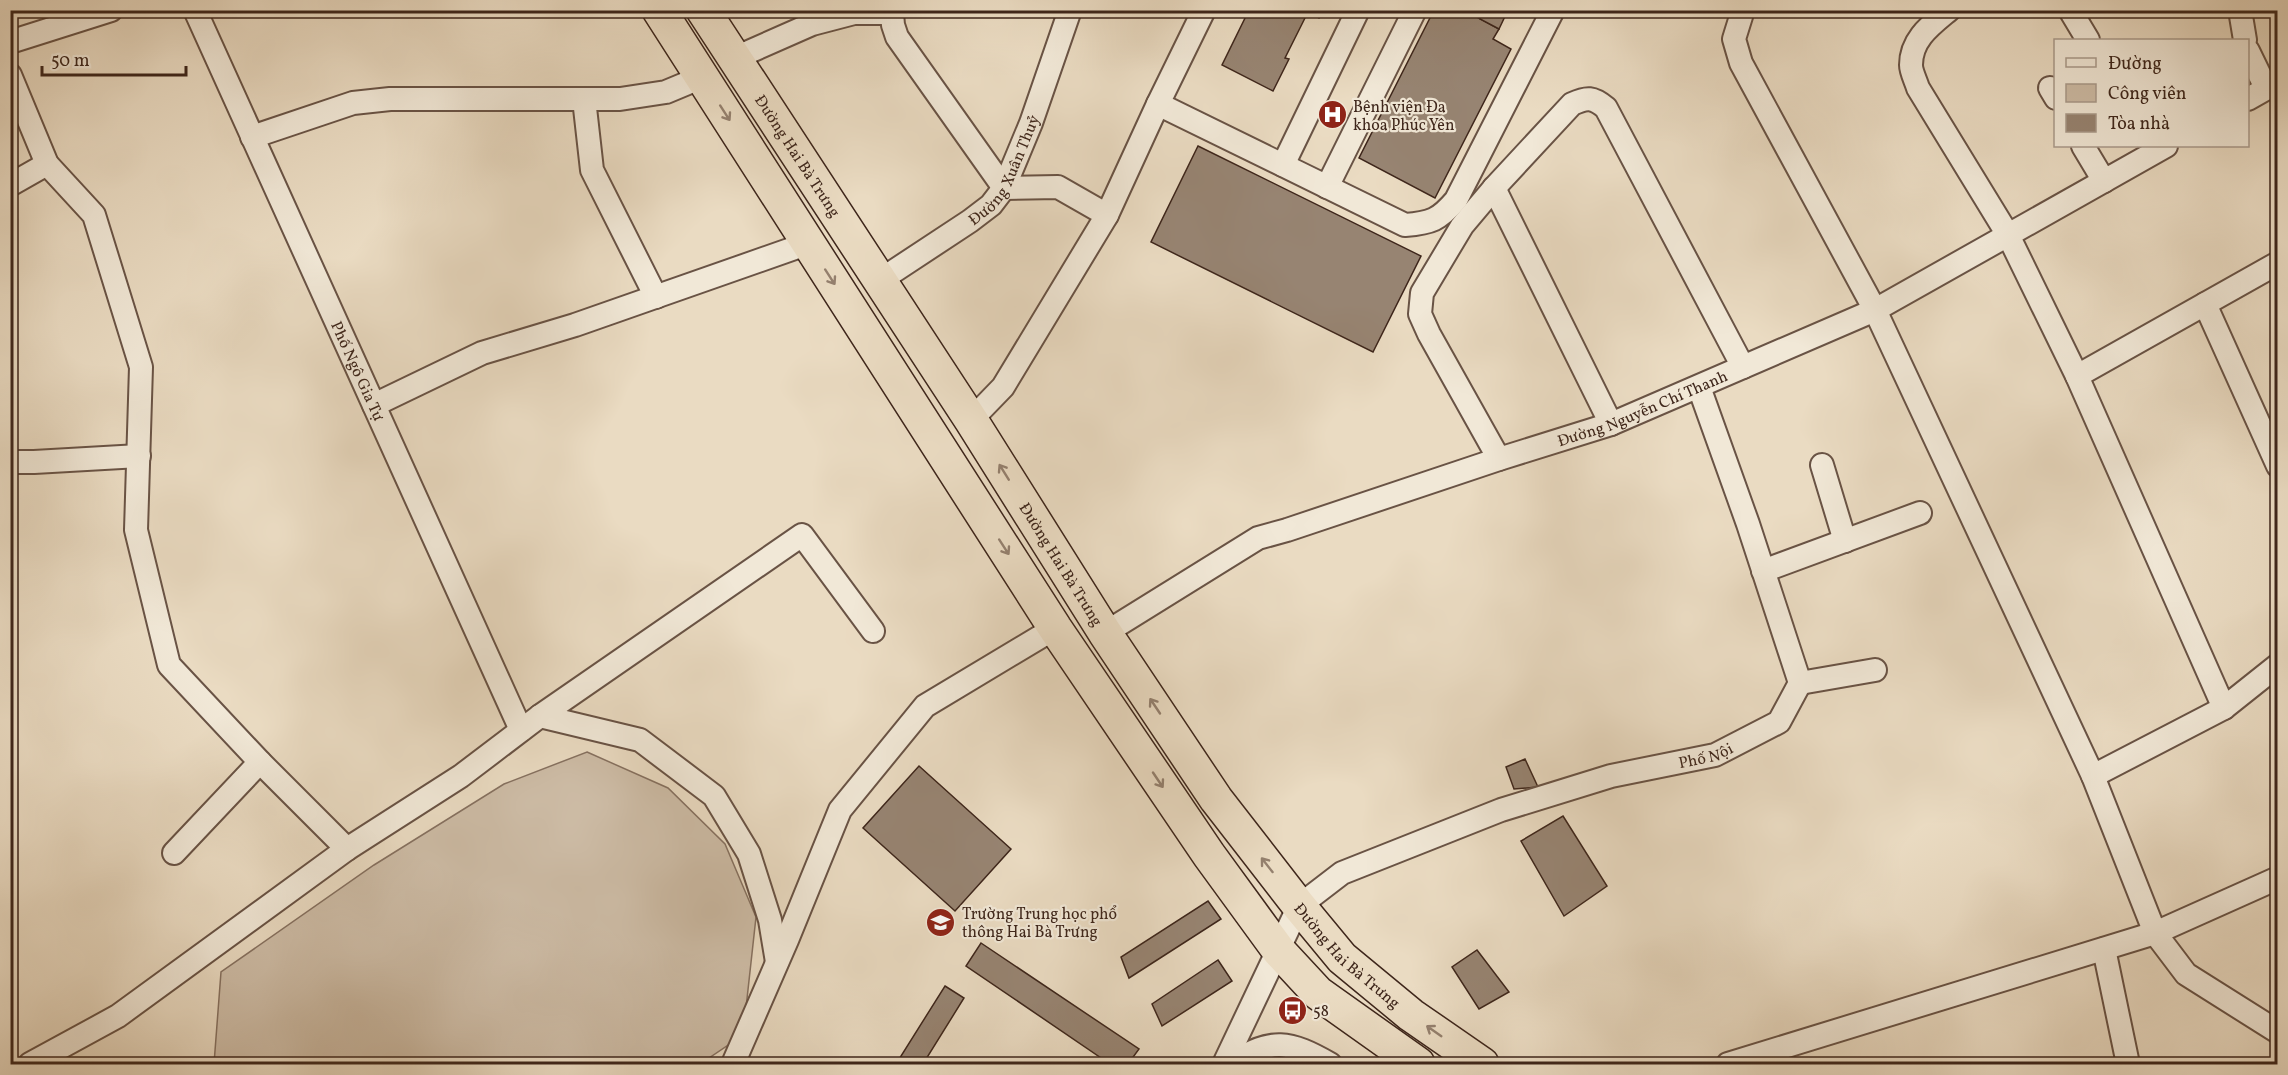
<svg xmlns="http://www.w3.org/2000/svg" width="2288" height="1075" viewBox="0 0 2288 1075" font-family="Vollkorn,serif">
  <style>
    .green { fill: #cdbca6; stroke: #867160; stroke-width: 1.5 }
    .building { fill: #978472; stroke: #3e261b; stroke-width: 1.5 }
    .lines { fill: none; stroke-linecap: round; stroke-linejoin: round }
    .minor-casing { stroke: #695345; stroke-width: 26 }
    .highway-casing { stroke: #3e261b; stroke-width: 36 }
    .minor { stroke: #f1e8d7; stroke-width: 22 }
    .highway { stroke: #eadbc2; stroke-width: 33 }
    .oneway { stroke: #94806e }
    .labels { text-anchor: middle; stroke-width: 4.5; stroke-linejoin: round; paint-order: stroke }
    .poi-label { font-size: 16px; fill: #3e261b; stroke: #f1e8d7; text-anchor: start }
    .street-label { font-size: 16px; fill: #3e261b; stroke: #f1e8d7 }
  </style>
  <rect width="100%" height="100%" fill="#eadbc2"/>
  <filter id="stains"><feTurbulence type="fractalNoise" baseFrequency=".00333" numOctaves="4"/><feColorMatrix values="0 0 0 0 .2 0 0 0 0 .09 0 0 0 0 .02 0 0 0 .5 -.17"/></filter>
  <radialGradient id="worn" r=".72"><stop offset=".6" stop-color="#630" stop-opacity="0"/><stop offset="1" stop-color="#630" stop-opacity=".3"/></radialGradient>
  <path class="green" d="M587,752l81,36 57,56 31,73 -13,118 -43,29h-486l7,-92 153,-107 130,-81z"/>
  <g class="building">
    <path d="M1249,10h74l-4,8 -11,-6 -23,46 4,1 -16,32 -51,-26z"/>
    <path d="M1434,10h30l35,19 -6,10 18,10 -76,149 -76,-40z"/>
    <path d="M1485,10h23l-9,19 -19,-10z"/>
    <path d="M1198,146l223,110 -48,96 -222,-110z"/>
    <path d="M1525,759l13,28 -24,2 -8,-22z"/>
    <path d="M919,766l92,83 -56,62 -92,-83z"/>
    <path d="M1563,816l44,70 -43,30 -43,-75z"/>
    <path d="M1208,901l13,18 -92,59 -8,-21z"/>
    <path d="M981,943l158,106 -11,15h-18l-144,-98z"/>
    <path d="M1477,950l32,42 -30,17 -27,-42z"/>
    <path d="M1218,960l14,21 -70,45 -10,-22z"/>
    <path d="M945,986l19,12 -41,66h-27z"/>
  </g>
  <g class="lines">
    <defs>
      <g id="minor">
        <path id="s1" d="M195,10l326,720"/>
        <path d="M1204,10l-46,94 247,121c26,-2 34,-5 51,-25l97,-190"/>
        <path d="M1743,10l-9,29 7,24 134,247 218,466 62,157 31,41 92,58"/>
        <path d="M1949,10c-18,15 -38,29 -38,55 0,7 5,16 7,23l90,147 69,141 147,332"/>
        <path d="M2070,10l18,30"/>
        <path d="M2240,10l5,30"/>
        <path d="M892,13l1,12 4,12 107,151 54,-1 49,28 -104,172 -32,33"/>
        <path d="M10,42l101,-32"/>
        <path d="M2248,51l18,37"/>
        <path d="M735,58l77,-34 42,-11h38l1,-3"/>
        <path d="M10,75l37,89 47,51 47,152 -5,163 33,135 91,97 87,87"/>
        <path d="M2050,88l6,10"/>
        <path d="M584,99l8,71 64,127"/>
        <path d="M2248,99l30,-17"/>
        <path d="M252,137l101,-34 37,-4h230l46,-7 36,-15"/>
        <path d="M2083,146l21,35"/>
        <path d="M1283,165l75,-155"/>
        <path d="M10,185l37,-21"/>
        <path d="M1327,187l88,-177"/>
        <path d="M1494,188l117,236"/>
        <path d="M1107,215l51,-111"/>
        <path id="s2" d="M879,281l91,-60 21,-16 13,-17 27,-65 39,-113"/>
        <path d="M2205,304l73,162"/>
        <path d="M2077,376l201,-113"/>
        <path d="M374,405l108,-52 93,-28 234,-82"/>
        <path d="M1499,459l-70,-125 -9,-20 2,-21 40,-67 32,-38 78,-84c15,-7 21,-7 34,4l137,259"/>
        <path d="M10,462h24l105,-6"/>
        <path d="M1822,465l23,76"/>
        <path d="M1763,571l157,-58"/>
        <path id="s3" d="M1105,633l153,-95 29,-8 212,-71 112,-35 264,-114 291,-164"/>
        <path d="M1800,683l75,-13"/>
        <path d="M540,716l100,24 74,56 35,58 21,66 7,42"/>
        <path d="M2093,776l131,-68 54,-43"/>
        <path d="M174,853l86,-91"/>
        <path d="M2104,949l24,115"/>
        <path d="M30,1064l88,-48 229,-167 114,-73 79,-60 262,-181 71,96"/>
        <path d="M733,1064l54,-124 53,-130 85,-104 130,-78"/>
        <path id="s4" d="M1224,1064l75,-158 43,-33 159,-63 110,-34 104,-21 64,-33 21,-39 -52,-159 -49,-137"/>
        <path d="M1231,1064c40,-27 59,-23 99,0"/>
        <path d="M1728,1064l427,-131 123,-55"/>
      </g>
      <g id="highway">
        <path d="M659,10l396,618 154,227 70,96 39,42 100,71"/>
        <path id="s5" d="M703,10l268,410 134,213 111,166 83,107 43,52 69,57 71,49"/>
      </g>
    </defs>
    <use href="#minor" class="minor-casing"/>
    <use href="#highway" class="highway-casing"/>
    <use href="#minor" class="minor"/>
    <use href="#highway" class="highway"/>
  </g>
  <defs><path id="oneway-shaft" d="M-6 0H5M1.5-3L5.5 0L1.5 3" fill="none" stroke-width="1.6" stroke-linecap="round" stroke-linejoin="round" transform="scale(1.5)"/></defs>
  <g class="oneway">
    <use href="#oneway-shaft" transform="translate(725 113) rotate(57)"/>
    <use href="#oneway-shaft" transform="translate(830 277) rotate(57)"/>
    <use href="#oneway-shaft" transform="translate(1004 472) rotate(-122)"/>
    <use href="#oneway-shaft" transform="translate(1004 547) rotate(57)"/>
    <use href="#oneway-shaft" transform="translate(1155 706) rotate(-124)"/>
    <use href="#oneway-shaft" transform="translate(1158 780) rotate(56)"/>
    <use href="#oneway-shaft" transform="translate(1267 865) rotate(-128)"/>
    <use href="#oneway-shaft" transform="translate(1434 1031) rotate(-145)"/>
  </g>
  <defs>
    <symbol id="hospital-disc" viewBox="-11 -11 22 22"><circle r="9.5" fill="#8f2418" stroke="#f1e8d7"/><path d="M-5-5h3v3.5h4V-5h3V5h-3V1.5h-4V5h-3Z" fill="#fff"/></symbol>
    <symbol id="school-disc" viewBox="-11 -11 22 22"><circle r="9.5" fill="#8f2418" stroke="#f1e8d7"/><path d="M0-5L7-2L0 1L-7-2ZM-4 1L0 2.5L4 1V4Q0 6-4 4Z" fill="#fff"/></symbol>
    <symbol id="bus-disc" viewBox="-11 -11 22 22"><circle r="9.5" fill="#8f2418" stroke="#f1e8d7"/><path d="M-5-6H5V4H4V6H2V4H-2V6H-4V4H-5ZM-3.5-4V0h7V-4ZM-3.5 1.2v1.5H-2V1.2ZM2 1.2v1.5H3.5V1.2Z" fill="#fff"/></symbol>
  </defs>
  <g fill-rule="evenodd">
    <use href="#hospital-disc" x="1316" y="98" width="33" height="33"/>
    <use href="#school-disc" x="924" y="906" width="33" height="33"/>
    <use href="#bus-disc" x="1276" y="994" width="33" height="33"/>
  </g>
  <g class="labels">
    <g class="poi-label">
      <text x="1353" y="112">Bệnh viện Đa<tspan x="1353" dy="18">khoa Phúc Yên</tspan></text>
      <text x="962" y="919">Trường Trung học phổ<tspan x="962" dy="18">thông Hai Bà Trưng</tspan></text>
      <text x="1313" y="1016">58</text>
    </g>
    <g class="street-label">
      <text dy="6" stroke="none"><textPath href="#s5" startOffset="174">Đường Hai Bà Trưng</textPath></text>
      <text dy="6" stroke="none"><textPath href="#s2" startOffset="172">Đường Xuân Thuỷ</textPath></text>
      <text dy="6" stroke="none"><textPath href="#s1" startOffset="396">Phố Ngô Gia Tự</textPath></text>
      <text dy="6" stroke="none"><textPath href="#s3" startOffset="586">Đường Nguyễn Chí Thanh</textPath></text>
      <text dy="6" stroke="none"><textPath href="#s5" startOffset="660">Đường Hai Bà Trưng</textPath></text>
      <text dy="6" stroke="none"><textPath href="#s4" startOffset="612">Phố Nội</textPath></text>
      <text dy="6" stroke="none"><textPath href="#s5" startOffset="1146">Đường Hai Bà Trưng</textPath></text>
    </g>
  </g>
  <rect width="2288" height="1075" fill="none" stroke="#eadbc2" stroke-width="36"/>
  <rect x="12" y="12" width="2264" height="1051" fill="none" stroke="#3e261b" stroke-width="3"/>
  <rect x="18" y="18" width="2252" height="1039" fill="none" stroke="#3e261b" stroke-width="1.5"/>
  <rect x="2054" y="39" width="195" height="108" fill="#f1e8d7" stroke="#a99a8c" stroke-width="1.5"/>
  <rect x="2066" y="58" width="30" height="9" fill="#f1e8d7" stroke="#a99a8c" stroke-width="1.5"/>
  <text x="2108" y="69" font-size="18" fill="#3e261b">Đường</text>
  <rect x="2066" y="84" width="30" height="18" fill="#cdbca6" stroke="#a99a8c" stroke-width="1.5"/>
  <text x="2108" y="99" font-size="18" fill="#3e261b">Công viên</text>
  <rect x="2066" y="114" width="30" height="18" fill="#978472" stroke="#a99a8c" stroke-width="1.5"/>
  <text x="2108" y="129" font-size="18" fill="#3e261b">Tòa nhà</text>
  <path d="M42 66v9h144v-9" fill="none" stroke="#3e261b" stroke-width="3"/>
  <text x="51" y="66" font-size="18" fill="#3e261b" stroke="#f1e8d7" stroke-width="4.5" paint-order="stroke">50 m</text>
  <rect width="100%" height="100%" filter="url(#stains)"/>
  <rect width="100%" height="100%" fill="url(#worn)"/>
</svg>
